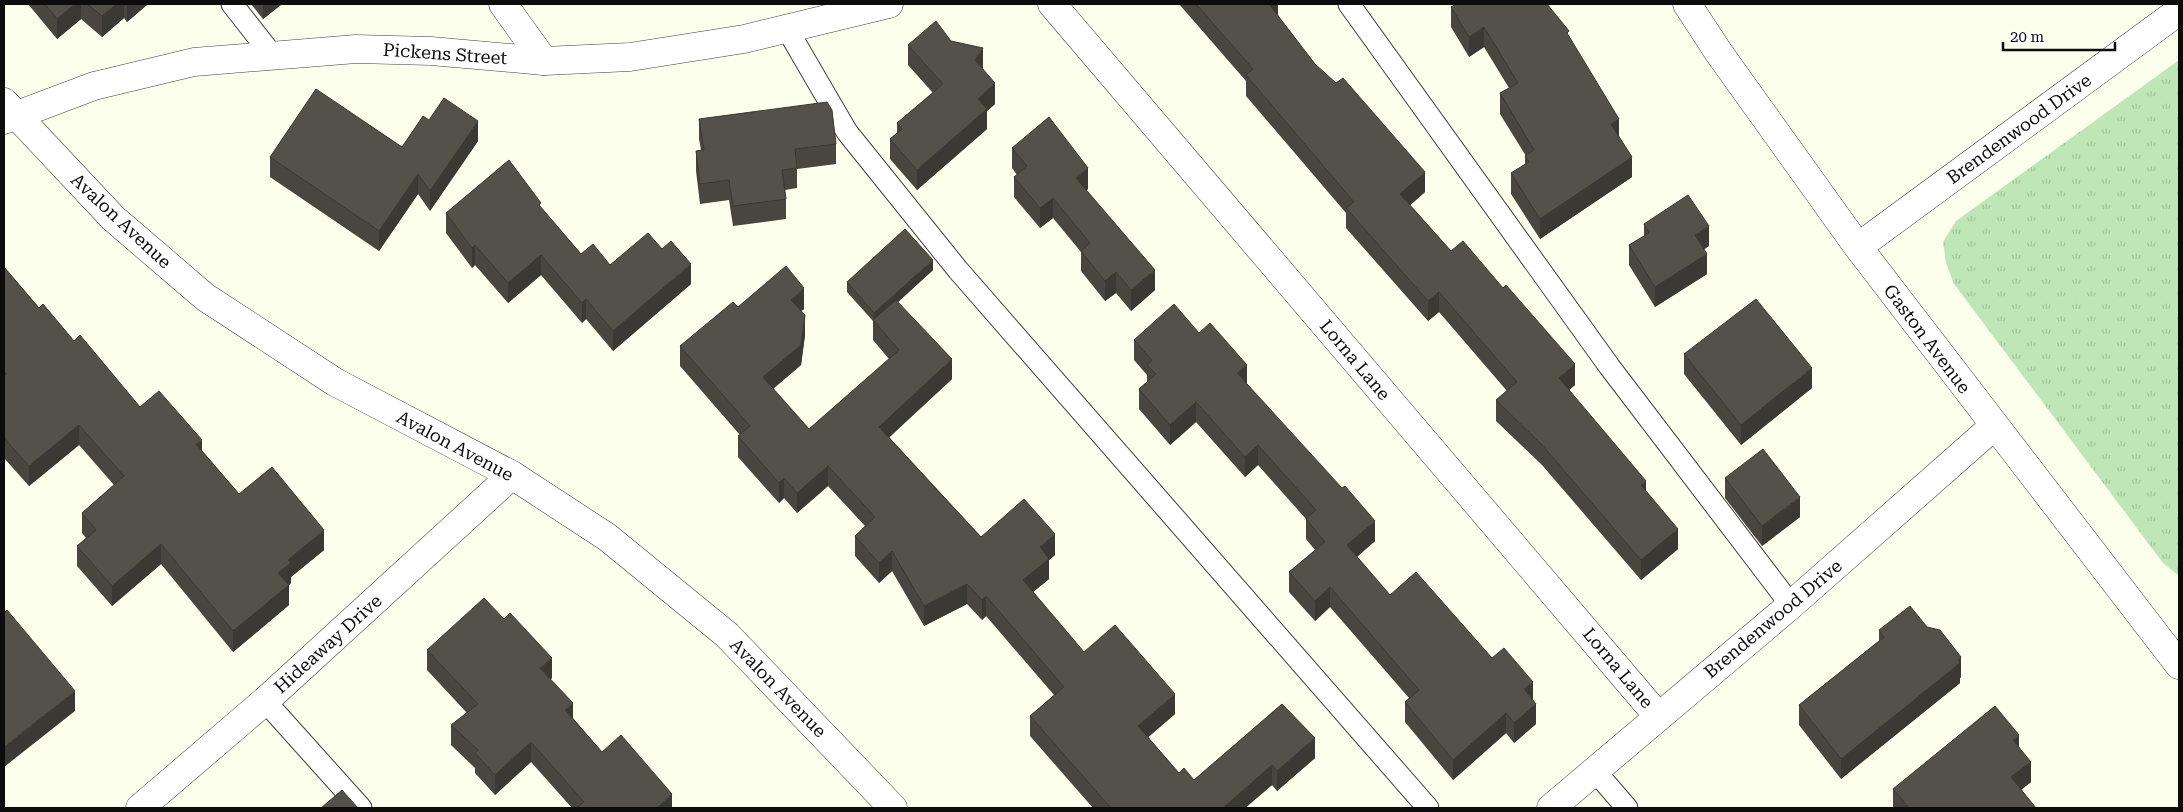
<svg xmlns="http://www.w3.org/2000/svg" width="2183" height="812" viewBox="0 0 2183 812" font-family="'Roboto Serif',serif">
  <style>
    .grass { fill: url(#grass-tufts) }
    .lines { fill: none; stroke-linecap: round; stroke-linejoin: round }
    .service-casing { stroke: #3f3f3f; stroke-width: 23 }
    .minor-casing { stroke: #3f3f3f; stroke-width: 29 }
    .tertiary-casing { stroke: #3f3f3f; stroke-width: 29 }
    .service { stroke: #fff; stroke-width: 21 }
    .minor { stroke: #fff; stroke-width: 28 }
    .tertiary { stroke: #fff; stroke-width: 28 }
    .wall { fill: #48463f }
    .shaded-wall { fill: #3b3933 }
    .building { fill: #545149; stroke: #3b3933 }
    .labels { text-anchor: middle; stroke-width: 5; stroke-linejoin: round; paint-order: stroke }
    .street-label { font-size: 18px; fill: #0c0c0c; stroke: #fff }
  </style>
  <defs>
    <pattern id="grass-tufts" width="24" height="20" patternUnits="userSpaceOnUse" patternTransform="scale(1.25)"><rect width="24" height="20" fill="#bfe6b7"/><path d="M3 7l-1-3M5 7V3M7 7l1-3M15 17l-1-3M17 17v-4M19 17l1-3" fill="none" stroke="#a3c49c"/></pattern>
  </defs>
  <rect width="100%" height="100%" fill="#fbfeeb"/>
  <path class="grass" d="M2179,60v516l-16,-13 -209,-279 -8,-21 -3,-21 13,-21z"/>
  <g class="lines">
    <defs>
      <g id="service">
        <path d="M232,4l41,52"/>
        <path d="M1349,4l260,362 182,239"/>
        <path d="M787,29l60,103 111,138 470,538"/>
        <path d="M265,701l96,107"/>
        <path d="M1595,771l32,37"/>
      </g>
      <g id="minor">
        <path d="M503,4l41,57"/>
        <path d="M1052,4l606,712"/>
        <path d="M4,102l109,116 92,79 130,85 177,93 95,62 120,98 166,173"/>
        <path d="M4,120l90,-34 100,-24 162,-13 75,2 113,10 86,-4 114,-18 145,-35"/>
        <path d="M1858,247l321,-236"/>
        <path d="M140,808l125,-107 247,-226"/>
        <path d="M1551,808l240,-203 203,-179"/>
      </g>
      <path id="tertiary" d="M1687,4l32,49 139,194 321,418"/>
    </defs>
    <use href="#service" class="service-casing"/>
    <use href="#minor" class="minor-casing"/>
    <use href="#tertiary" class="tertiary-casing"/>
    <use href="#service" class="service"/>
    <use href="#minor" class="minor"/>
    <use href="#tertiary" class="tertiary"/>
  </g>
  <g class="wall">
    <path d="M28,4h120l-21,18 -3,-4 -22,19 -21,-18 -24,20z"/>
    <path d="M251,4h31l-19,15z"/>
    <path d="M1179,4h99v12l37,48 110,128 -15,13 41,46 124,134 -6,5 77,101 32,58 -37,31 -99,-115 -46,-44v-21l11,-9 -68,-79 -11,9 -82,-93v-15l-100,-117v-15z"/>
    <path d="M1451,7l118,29 50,101 13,40 -92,62 -29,-45v-21l14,-9v-8h1l-26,-42v-21l9,-5 -25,-41 -15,10 -18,-30z"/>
    <path d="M951,41l32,27v1l12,35 -8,7v18l-70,61 -27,-31v-20l7,-6v-10l36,-30 -25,-28v-20z"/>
    <path d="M699,119l137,25v20l-39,5v19l-12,2 1,9v20l-53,7 -4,-26 -29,4 -4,-33v-20l5,-1 -2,-11z"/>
    <path d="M429,120l49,21 -48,70 -12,-17 -39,57 -109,-74v-20l132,-10z"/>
    <path d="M1012,148l76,41 -2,1 69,100 -24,21 -15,-18 -11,8 -24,-30v-19l-28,-34 -13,10 -26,-31v-20l3,-2 -5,-7z"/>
    <path d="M541,208l40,46 29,11 81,19 -78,67 -27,-32 -4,4 -41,-48 -33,28 -33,-38 -3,3 -26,-35v-20z"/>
    <path d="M1644,224l65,22 -5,3 3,25 -52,33 -26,-42v-20l15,-9z"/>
    <path d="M4,267l35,41 101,99 62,44 37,43 85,56 -33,27v6l-2,2v20l-56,47 -72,-88 -49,42 -35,-40v-20l9,-8 -4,-5v-20l32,-28 -35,-40 -50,41 -25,-28z"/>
    <path d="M933,270l-35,32 54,77 -63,58 92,100 74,18 -6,5v19l-16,13 51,60 91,62 -27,23 31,36 15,7 88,-76 33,54 -38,33 -5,-6 -27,23h-152l-63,-72v-20l24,-21 -68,-79 -4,4 -15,-16 -43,22 -32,-55 -13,12 -24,-27v-20l10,-10 -37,-40 -31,27 -13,-15 -5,5 -41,-46v-21l2,-1 -60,-69v-20l58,-39 66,2 -3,2 4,24 -4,30 -28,24 36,40 80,-70 -16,-19v-19l-26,-29v-10z"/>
    <path d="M1134,340l113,44 128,157 -18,16 33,38 102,63 41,42 3,24 -22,19 -8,-10 -53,47 -48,-58v-20l4,-4 -79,-91 -15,14 -26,-29v-20l26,-22 -9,-11v-20l-48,-54 -13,12 -49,-55 -26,23 -31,-36v-20l8,-7v-7l-13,-15z"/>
    <path d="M1684,354l128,34 -71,57 -57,-71z"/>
    <path d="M1725,478l75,39 -38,29 -37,-48z"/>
    <path d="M1879,630l82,47 -1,1v5l-119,96 -42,-54v-20l80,-64z"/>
    <path d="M427,650l125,28 -2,1 23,39 29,34 70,56h-100l-41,-46 -36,33 -20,-22v-5l-24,-23v-20l16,-12 -40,-43z"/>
    <path d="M2019,747l12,35 -10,8 15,18h-143v-19z"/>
  </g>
  <g class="shaded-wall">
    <path d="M75,4h6v15l-24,20v-20z"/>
    <path d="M117,4h7v14l-22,19v-21z"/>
    <path d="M127,4h21l-21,18z"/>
    <path d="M263,4h19l-19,15z"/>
    <path d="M1269,4h9v12z"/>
    <path d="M1484,27v20l-15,10v-20z"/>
    <path d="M983,48v20l-8,12v-20z"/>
    <path d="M995,83v21l-8,7v18l-70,61v-20l61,-71z"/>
    <path d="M1619,119v21l-8,-16z"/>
    <path d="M478,121v20l-48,70v-20z"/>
    <path d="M1632,157v20l-92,62v-20z"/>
    <path d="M1088,168v21l-12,9v-20z"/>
    <path d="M1425,172v20l-25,22v-20z"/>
    <path d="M418,174v20l-39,57v-20z"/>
    <path d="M1053,198v20l-13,10v-20z"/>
    <path d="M1709,226v20l-14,9v-20z"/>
    <path d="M475,245v20l-3,3v-20z"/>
    <path d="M1707,254v20l-52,33v-20z"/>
    <path d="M541,255v20l-33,28v-20z"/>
    <path d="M933,260v10l-58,53 -1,-1v-9z"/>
    <path d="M691,264v20l-78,67v-20z"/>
    <path d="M1155,270v20l-24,21v-21z"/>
    <path d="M1116,272v21l-11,8v-20z"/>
    <path d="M804,288v21l-13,11v-20z"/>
    <path d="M1439,292v20l-11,9v-20z"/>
    <path d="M586,299v20l-4,4v-20z"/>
    <path d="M805,315v20l-4,30 -38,32v-20z"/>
    <path d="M952,359v20l-73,68v-20z"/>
    <path d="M1575,364v21l-16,14v-21z"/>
    <path d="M1247,365v20l-10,-12z"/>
    <path d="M1812,368v20l-71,57v-20z"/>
    <path d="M1196,402v20l-26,23v-20z"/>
    <path d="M79,425v20l-50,41v-20z"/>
    <path d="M202,440v20l-6,-16z"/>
    <path d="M1258,445v20l-13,12v-20z"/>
    <path d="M828,466v20l-31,27v-20z"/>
    <path d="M784,478v20l-5,5v-20z"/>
    <path d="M1646,481v20l-5,-16z"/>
    <path d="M1800,497v20l-38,29v-20z"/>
    <path d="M1375,521v20l-28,24v-20z"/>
    <path d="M1678,529v20l-37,31v-20z"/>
    <path d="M324,530v20l-33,27v6l-2,2v20l-56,47v-21l55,-71z"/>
    <path d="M1055,534v21l-6,5v19l-26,21v-20l17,-33z"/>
    <path d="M161,544v20l-49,42v-20z"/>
    <path d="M892,551v20l-13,12v-20z"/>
    <path d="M967,584v20l-43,22v-20z"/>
    <path d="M1330,587v20l-15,14v-20z"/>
    <path d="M986,596v20l-4,4v-20z"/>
    <path d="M1961,657v20l-1,1v5l-119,96v-20z"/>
    <path d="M552,658v20l-12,10v-20z"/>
    <path d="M1533,682v20l-9,-13z"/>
    <path d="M75,691v20l-71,56v8v-28z"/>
    <path d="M1175,694v20l-37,32v-20z"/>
    <path d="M573,703v20l-8,-13z"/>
    <path d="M1536,704v20l-22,19v-20z"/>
    <path d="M1506,713v20l-53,47v-20z"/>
    <path d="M2019,735v21l-6,-16z"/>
    <path d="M1315,738v20l-38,33v-20z"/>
    <path d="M531,742v20l-36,33v-20z"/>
    <path d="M2031,762v20l-20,15v-20z"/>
    <path d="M1272,765v20l-27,23h-22z"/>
    <path d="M672,794v14h-15z"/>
  </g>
  <g class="building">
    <path d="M45,4h30l-18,15z"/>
    <path d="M87,4h30l-15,12z"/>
    <path d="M1196,4h73l46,60 21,19 7,-5 82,94 -25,22 51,57 12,-10 40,47 3,-3 69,79 -16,14 87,103 -5,4 37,44 -37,31 -99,-115 -46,-45 21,-18 -78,-90 -11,9 -82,-93 8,-6 -108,-127 7,-6z"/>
    <path d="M1456,4h91l22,27 -2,2 52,86 -8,5 21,33 -92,62 -29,-46 18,-11 -4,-6 9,-6 -34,-57 18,-10 -34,-56 -15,10 -18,-30z"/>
    <path d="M936,21l15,20 32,7 -8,12 20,23 -17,16 9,10 -70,61 -27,-31 12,-10 -5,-6 46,-39 -35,-39z"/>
    <path d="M316,89l86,58 21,-31 6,4 15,-22 34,23 -48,70 -12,-17 -39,57 -109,-74z"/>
    <path d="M827,102l5,8 4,34 -41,5 2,19 -15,2 4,29 -53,7 -4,-26 -29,4 -4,-33 8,-1 -5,-31z"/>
    <path d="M1049,117l39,51 -12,10 79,92 -24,20 -15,-18 -11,9 -24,-30 9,-8 -37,-45 -13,10 -26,-31 13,-11 -15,-18z"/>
    <path d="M509,160l32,43 -2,2 42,49 12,-10 17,21 38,-32 14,16 9,-8 20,23 -78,67 -27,-32 -4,4 -41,-48 -33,28 -33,-38 -3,3 -26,-35z"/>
    <path d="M1688,195l21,31 -14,9 12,19 -52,33 -26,-42 20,-12 -5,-9z"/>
    <path d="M905,229l28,31 -59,53 -27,-31z"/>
    <path d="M786,266l18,22 -13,12 14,15 -4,30 -38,32 46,52 90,-79 -26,-30 23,-20 56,59 -73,68 102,110 43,-38 31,35 -15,13 9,12 -26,21 61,72 31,-27 60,69 -37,32 41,47 5,-5 10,12 88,-76 33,34 -38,33 -5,-6 -49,43h-112l-81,-92 34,-29 -78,-91 -4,4 -15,-16 -43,22 -32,-55 -13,12 -24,-27 20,-19 -47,-51 -31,27 -13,-15 -5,5 -41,-47 12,-10 -70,-80 53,-44 5,5z"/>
    <path d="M4,267l35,41 4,-4 31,37 6,-6 60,72 19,-16 43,49 -6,4 43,50 33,-27 52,63 -36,30 3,3 -13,10 11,12 -56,46 -72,-87 -49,42 -35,-40 19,-16 -14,-17 42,-37 -45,-51 -50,41 -25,-28v-62l2,-2 -2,-3z"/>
    <path d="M1756,299l56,69 -71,57 -57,-71z"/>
    <path d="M1174,304l25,29 11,-10 37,42 -10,8 105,115 3,-2 30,35 -28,24 43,50 26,-23 76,86 12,-10 29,34 -9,7 12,15 -22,19 -8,-10 -53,47 -48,-58 14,-12 -89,-103 -15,14 -26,-29 36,-30 -19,-23 10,-9 -58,-65 -13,12 -49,-55 -26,23 -31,-36 17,-15 -9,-9 5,-5 -18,-20z"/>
    <path d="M1763,449l37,48 -38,29 -37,-48z"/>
    <path d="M484,598l20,21 6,-6 42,45 -12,10 33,35 -8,7 37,42 19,-17 51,59 -15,14h-81l8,-6 -53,-60 -36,33 -20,-22 3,-3 -27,-25 27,-21 -51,-54z"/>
    <path d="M1910,606l17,21 13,3 21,27 -3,3 2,3 -119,96 -42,-54 85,-68 -5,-7z"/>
    <path d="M7,610l68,81 -71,56v-134z"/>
    <path d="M1995,706l24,29 -6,5 18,22 -20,15 25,31h-127l-16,-19z"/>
    <path d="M342,790l16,18h-37z"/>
  </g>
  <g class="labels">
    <g class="street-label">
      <text transform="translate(445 54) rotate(4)" y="6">Pickens Street</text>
      <text transform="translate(2019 129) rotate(-36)" y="6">Brendenwood Drive</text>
      <text transform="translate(121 221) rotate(43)" y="6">Avalon Avenue</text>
      <text transform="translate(1927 339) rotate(53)" y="6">Gaston Avenue</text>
      <text transform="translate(1355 360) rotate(50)" y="6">Lorna Lane</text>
      <text transform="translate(455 446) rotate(28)" y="6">Avalon Avenue</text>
      <text transform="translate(1773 619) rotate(-40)" y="6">Brendenwood Drive</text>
      <text transform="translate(328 644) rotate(-42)" y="6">Hideaway Drive</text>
      <text transform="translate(1618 668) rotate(50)" y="6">Lorna Lane</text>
      <text transform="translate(778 688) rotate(46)" y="6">Avalon Avenue</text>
    </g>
  </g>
  <rect width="2183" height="812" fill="none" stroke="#0c0c0c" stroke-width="10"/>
  <path d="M2003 42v8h112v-8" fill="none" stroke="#0c0c0c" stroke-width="2.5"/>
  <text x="2010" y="42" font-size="15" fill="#0c0c0c" stroke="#ffffff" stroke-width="4" paint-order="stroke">20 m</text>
</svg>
